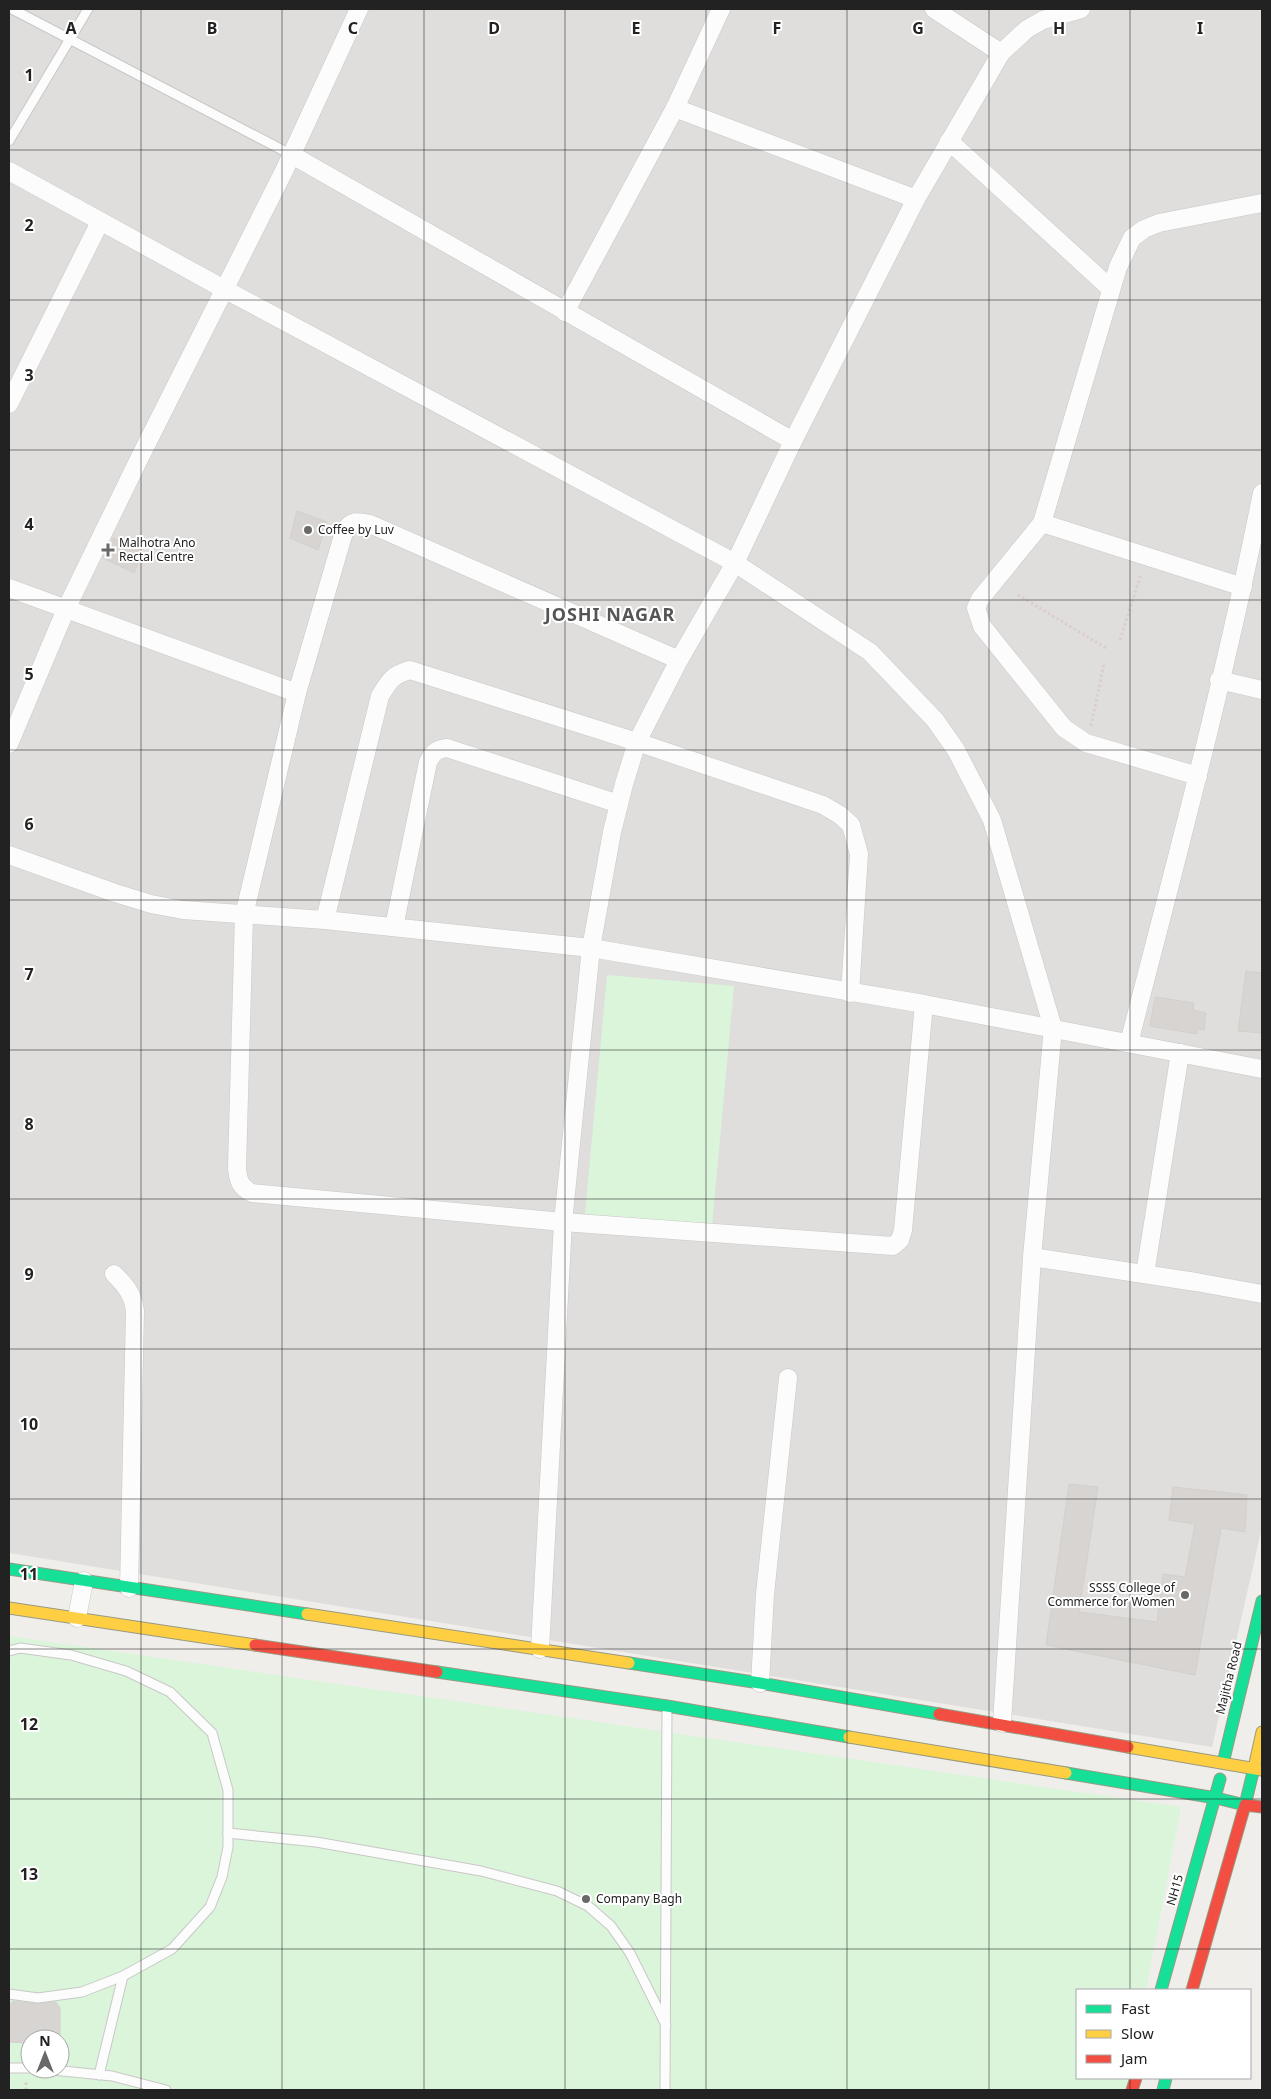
<svg xmlns="http://www.w3.org/2000/svg" width="1271" height="2099" viewBox="0 0 1271 2099" font-family="'Noto Sans',sans-serif">
  <style>
    .residential { fill: #dfdedc }
    .park { fill: #daf5da; fill-rule: evenodd }
    .building { fill: #d7d4d2; stroke: #d3d0cc }
    .lines { fill: none; stroke-linecap: round; stroke-linejoin: round }
    .lane-casing { stroke: #c9c8c7; stroke-width: 11 }
    .street-casing { stroke: #c9c8c7; stroke-width: 19 }
    .fast-casing { stroke: #999a82; stroke-width: 13 }
    .slow-casing { stroke: #999a82; stroke-width: 13 }
    .jam-casing { stroke: #999a82; stroke-width: 13 }
    .path { stroke: #dccecd; stroke-width: 3; stroke-dasharray: 2.5 2.5; stroke-linecap: butt }
    .lane { stroke: #fdfcfc; stroke-width: 9 }
    .street { stroke: #fdfcfc; stroke-width: 18 }
    .fast { stroke: #16e098; stroke-width: 11 }
    .slow { stroke: #ffcf43; stroke-width: 11 }
    .jam { stroke: #f24e42; stroke-width: 11 }
    .grid { fill: none; stroke: #222; stroke-width: 1; stroke-opacity: 0.55 }
    .poi-dot { fill: #6a6968; stroke: #fff; stroke-width: 2 }
    .labels { text-anchor: middle; stroke-width: 4; stroke-linejoin: round; paint-order: stroke }
    .poi-label { font-size: 12px; fill: #222; stroke: #fff; text-anchor: start }
    .street-label { font-size: 12px; fill: #222; stroke: #fff }
    .district-label { font-size: 18px; font-weight: bold; letter-spacing: 1px; fill: #555; stroke: #fff }
    .grid-label { font-size: 16px; text-anchor: middle; font-weight: bold; fill: #222; stroke: #fff; stroke-width: 4; stroke-linejoin: round; paint-order: stroke }
  </style>
  <rect width="100%" height="100%" fill="#f0eeeb"/>
  <path class="residential" d="M9,9h1253v1518l-50,220 -1203,-194z"/>
  <g class="park">
    <path d="M607,975l127,11 -22,240 -127,-12z"/>
    <path d="M9,1636l1172,171 -35,183h-69v88h52l-4,12h-1116zM30,2039h30v30h-30z"/>
  </g>
  <g class="building">
    <path d="M297,511l30,11 -9,28 -28,-12z"/>
    <path d="M113,538l30,14 -9,21 -31,-15z"/>
    <path d="M1246,971l16,2v60l-24,-2z"/>
    <path d="M1155,997l39,6 -1,7 13,3 -2,17 -6,-1 -1,5 -47,-8z"/>
    <path d="M1069,1484l29,3 -19,125 78,10 6,-48 22,3 10,-53 -26,-4 4,-33 74,8 -2,37 -24,-4 -26,147 -149,-30z"/>
    <path d="M13,2001l24,3 19,-2 4,6v31h-30v4l-21,-1v-36z"/>
  </g>
  <g class="lines">
    <defs>
      <g id="lane">
        <path d="M12,9l280,146"/>
        <path d="M9,141l79,-132"/>
        <path d="M9,1651l11,-3 51,7 55,16 44,21 42,41 16,57v57l-6,30 -12,30 -38,42 -49,27 -41,16 -44,6 -29,-4"/>
        <path d="M228,1833l88,9 165,29 76,20 31,15 23,20 19,27 36,72"/>
        <path d="M9,2068h21"/>
        <path d="M43,2069l69,7 54,14"/>
        <path d="M99,2075l24,-99"/>
        <path d="M665,2090l2,-382"/>
      </g>
      <g id="street">
        <path d="M934,9l67,44"/>
        <path d="M675,108l241,91"/>
        <path d="M949,141l161,147"/>
        <path d="M292,155l501,286"/>
        <path d="M9,171l215,118 511,274 135,89 65,68 21,30 36,70 61,208 -21,229 -30,466"/>
        <path d="M565,312l110,-204 46,-99"/>
        <path d="M9,404l91,-182"/>
        <path d="M1042,523l201,64"/>
        <path d="M9,588l288,105 -53,222 -7,253c1,12 3,19 15,25l311,29 330,24 7,-6 3,-10 21,-226"/>
        <path d="M1219,680l43,10"/>
        <path d="M297,693l47,-161c7,-12 13,-11 26,-8l309,136"/>
        <path d="M9,744l57,-135 74,-152 144,-286 75,-162"/>
        <path d="M1198,776l-112,-33 -22,-15 -82,-102 -6,-18 4,-9 62,-76 76,-256 14,-29 12,-9 15,-6 103,-20"/>
        <path d="M9,855l106,38 36,11 32,6 142,10 266,28 333,56 338,65"/>
        <path d="M325,920l55,-224c9,-15 12,-21 30,-26l227,72 186,63 17,10 11,10 8,29 -9,139"/>
        <path d="M394,927l34,-165c5,-9 8,-13 19,-14l172,56"/>
        <path d="M1129,1043c47,-182 96,-365 133,-550"/>
        <path d="M1032,1257l164,25 66,12"/>
        <path d="M114,1274c12,12 19,20 21,37l-6,277"/>
        <path d="M1145,1274l35,-221"/>
        <path d="M77,1618l7,-37"/>
        <path d="M540,1649l23,-427 28,-274 21,-116 12,-48 13,-42 42,-82 56,-97 58,-122 123,-242 85,-146 26,-24 16,-9 38,-11"/>
        <path d="M760,1683l5,-89 23,-216"/>
      </g>
      <g id="fast">
        <path d="M9,1569l298,45"/>
        <path d="M629,1663l131,20 179,31"/>
        <path d="M437,1672l230,34 182,31"/>
        <path d="M1223,1763l39,-162"/>
        <path d="M1066,1773l150,25 29,7 9,-37"/>
        <path d="M1161,1990l59,-211"/>
        <path d="M1163,2090l3,-12"/>
      </g>
      <g id="slow">
        <path d="M9,1608l246,37"/>
        <path d="M307,1614l322,49"/>
        <path d="M849,1737l217,36"/>
        <path d="M1128,1747l134,23"/>
        <path d="M1254,1768l8,-36"/>
      </g>
      <g id="jam">
        <path d="M255,1645l182,27"/>
        <path d="M939,1714l189,33"/>
        <path d="M1192,1990l53,-185 17,2"/>
        <path d="M1132,2090l4,-12"/>
      </g>
    </defs>
    <use href="#lane" class="lane-casing"/>
    <use href="#street" class="street-casing"/>
    <use href="#fast" class="fast-casing"/>
    <use href="#slow" class="slow-casing"/>
    <use href="#jam" class="jam-casing"/>
    <g class="path">
      <path d="M1018,595l88,53"/>
      <path d="M1120,640l21,-66"/>
      <path d="M1091,726l13,-63"/>
      <path d="M26,2090v-9"/>
    </g>
    <use href="#lane" class="lane"/>
    <use href="#street" class="street"/>
    <use href="#fast" class="fast"/>
    <use href="#slow" class="slow"/>
    <use href="#jam" class="jam"/>
  </g>
  <path class="grid" d="M141,9v2081M282,9v2081M424,9v2081M565,9v2081M706,9v2081M847,9v2081M989,9v2081M1130,9v1981M9,150h1253M9,300h1253M9,450h1253M9,600h1253M9,750h1253M9,900h1253M9,1050h1253M9,1199h1253M9,1349h1253M9,1499h1253M9,1649h1253M9,1799h1253M9,1949h1253M1130,2078v12"/>
  <g class="poi-dot">
    <circle cx="308" cy="530" r="5"/>
    <path d="M105.5 542.5h5v5h5v5h-5v5h-5v-5h-5v-5h5z"/>
    <circle cx="1185" cy="1595" r="5"/>
    <circle cx="586" cy="1899" r="5"/>
  </g>
  <g class="labels">
    <g class="poi-label">
      <text x="318" y="534">Coffee by Luv</text>
      <text x="119" y="547">Malhotra Ano<tspan x="119" dy="14">Rectal Centre</tspan></text>
      <text x="1175" y="1592" text-anchor="end">SSSS College of<tspan x="1175" dy="14">Commerce for Women</tspan></text>
      <text x="596" y="1903">Company Bagh</text>
    </g>
    <g class="street-label">
      <text transform="translate(1229 1678) rotate(-76)" y="4">Majitha Road</text>
      <text transform="translate(1175 1890) rotate(-74)" y="4">NH15</text>
    </g>
    <g class="district-label">
      <text x="610" y="621">JOSHI NAGAR</text>
    </g>
  </g>
  <g class="grid-label">
    <text x="71" y="34">A</text>
    <text x="212" y="34">B</text>
    <text x="353" y="34">C</text>
    <text x="494" y="34">D</text>
    <text x="636" y="34">E</text>
    <text x="777" y="34">F</text>
    <text x="918" y="34">G</text>
    <text x="1059" y="34">H</text>
    <text x="1200" y="34">I</text>
    <text x="29" y="81">1</text>
    <text x="29" y="231">2</text>
    <text x="29" y="381">3</text>
    <text x="29" y="530">4</text>
    <text x="29" y="680">5</text>
    <text x="29" y="830">6</text>
    <text x="29" y="980">7</text>
    <text x="29" y="1130">8</text>
    <text x="29" y="1280">9</text>
    <text x="29" y="1430">10</text>
    <text x="29" y="1580">11</text>
    <text x="29" y="1730">12</text>
    <text x="29" y="1880">13</text>
  </g>
  <rect width="1271" height="2099" fill="none" stroke="#222222" stroke-width="20"/>
  <rect x="1076" y="1989" width="175" height="90" fill="#ffffff" stroke="#a7a7a7"/>
  <rect x="1086" y="2005" width="25" height="8" fill="#16e098" stroke="#a7a7a7"/>
  <text x="1121" y="2014" font-size="15" fill="#222222">Fast</text>
  <rect x="1086" y="2030" width="25" height="8" fill="#ffcf43" stroke="#a7a7a7"/>
  <text x="1121" y="2039" font-size="15" fill="#222222">Slow</text>
  <rect x="1086" y="2055" width="25" height="8" fill="#f24e42" stroke="#a7a7a7"/>
  <text x="1121" y="2064" font-size="15" fill="#222222">Jam</text>
  <g transform="translate(45 2054)"><circle r="24" fill="#ffffff" stroke="#a7a7a7"/>
  <path d="M0-4L9 19L0 12L-9 19Z" fill="#6a6968"/>
  <text y="-8" font-size="14" font-weight="bold" text-anchor="middle" fill="#222222">N</text>
  </g>
</svg>
